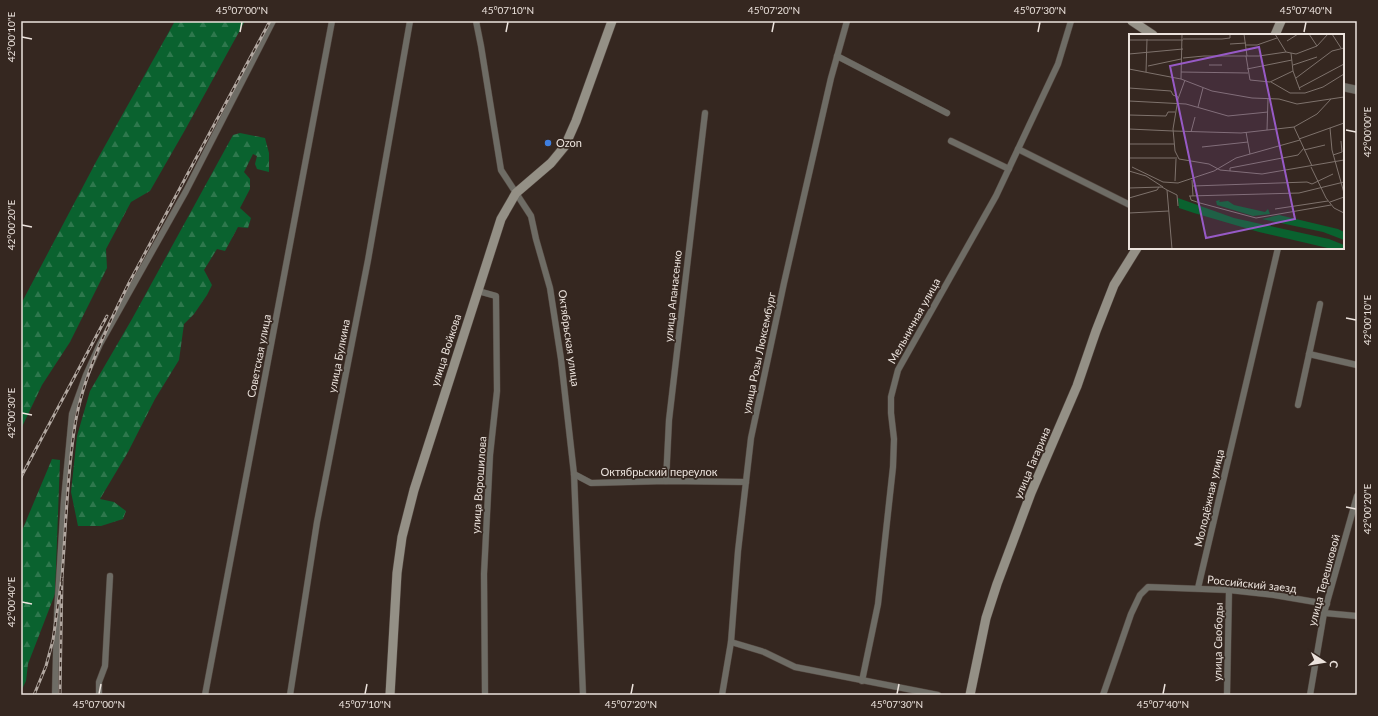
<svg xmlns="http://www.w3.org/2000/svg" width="1378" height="716" viewBox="0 0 1378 716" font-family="Lato,sans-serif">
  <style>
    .forest { fill: url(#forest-firs) }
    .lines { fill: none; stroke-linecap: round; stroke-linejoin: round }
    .minor-casing { stroke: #52453e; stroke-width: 7 }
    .tertiary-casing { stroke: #52453e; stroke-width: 9 }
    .secondary-casing { stroke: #52453e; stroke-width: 10 }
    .minor { stroke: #6e6c65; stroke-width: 6 }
    .tertiary { stroke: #6e6c65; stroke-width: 8 }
    .secondary { stroke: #949086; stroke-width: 9 }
    .rail-casing { stroke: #b2a8a1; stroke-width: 3 }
    .rail { stroke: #352720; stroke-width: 1.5; stroke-dasharray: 4.5; stroke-linecap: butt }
    .ticks { fill: none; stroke: #ece3dd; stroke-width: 1.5 }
    .shop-dot { fill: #3f7fe0; stroke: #352720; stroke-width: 1.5 }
    .labels { text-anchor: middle; stroke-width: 3.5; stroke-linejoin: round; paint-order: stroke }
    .poi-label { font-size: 11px; fill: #ece3dd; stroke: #352720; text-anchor: start }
    .street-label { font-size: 11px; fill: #ece3dd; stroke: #352720 }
    .inset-road { fill: none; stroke: #7e726c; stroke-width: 1 }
    .view { fill: #975ac6; fill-opacity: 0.15; stroke: #975ac6; stroke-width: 2 }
    .inset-edge { fill: none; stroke: #ece3dd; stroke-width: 2 }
    .neatline { fill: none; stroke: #ece3dd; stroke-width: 1.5 }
    .ticks-label { font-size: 10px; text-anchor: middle; fill: #ece3dd }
  </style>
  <defs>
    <pattern id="forest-firs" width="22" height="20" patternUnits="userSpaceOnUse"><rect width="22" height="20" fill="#0a622f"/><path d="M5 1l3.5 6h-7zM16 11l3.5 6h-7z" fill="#2e784d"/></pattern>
  </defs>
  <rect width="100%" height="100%" fill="#352720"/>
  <g class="forest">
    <path d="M175,21h70l-60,109 -35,61 -19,11 -25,47 1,19 -37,74 -28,43 -21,44v-125l76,-144z"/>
    <path d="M240,133l25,5 4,15v19l-12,-3 -2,-5 2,-8 -4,-2 -9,18 6,7v10l-10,19 11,10 -3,10 -10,-1 -13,24 -8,-2 -13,21 8,15 -5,10 -13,19 -10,10 -5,36 -24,39 -27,53 -28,47 14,3 12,9 -3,8 -22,7h-23l-7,-34 6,-56 13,-45 42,-72 101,-184z"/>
    <path d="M52,459l8,1 -5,134 -27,70 -2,17 -5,10v-158z"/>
  </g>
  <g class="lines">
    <defs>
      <g id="minor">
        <path d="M476,21l5,25 20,124 30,46 5,23 14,49 11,71 13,115 9,221"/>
        <path d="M837,56l110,57"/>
        <path d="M951,141l58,28"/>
        <path d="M1018,149l112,56"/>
        <path d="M478,291l18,5 1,95 -7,64 -6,119 1,121"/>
        <path d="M1309,354l48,11"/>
        <path d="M1298,405l22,-101"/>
        <path d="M574,474l17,9 75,-2 80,1"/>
        <path d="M666,481l3,-61 36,-307"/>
        <path d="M1198,588l80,-340"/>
        <path d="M1324,613l33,3"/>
        <path d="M731,642l33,10 31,15 143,28"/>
        <path d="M862,681l16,-77 15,-137 1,-28 -3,-26v-16l7,-27 98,-174 62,-132 13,-43"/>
        <path d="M55,695l2,-82 7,-113 8,-86 14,-39 14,-31 86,-153 87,-170"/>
        <path d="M99,695v-13l6,-16 5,-90"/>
        <path d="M205,695l127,-674"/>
        <path d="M290,695l27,-173 51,-262 42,-239"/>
        <path d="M722,695l9,-53 7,-91 13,-113 33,-155 47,-205 16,-57"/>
        <path d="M1103,695l28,-81 9,-19 8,-8 81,3 45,5 53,9"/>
        <path d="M1227,695l2,-105"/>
        <path d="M1310,695l14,-82 33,-117"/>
      </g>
      <path id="tertiary" d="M1343,87l14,3"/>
      <g id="secondary">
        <path d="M1132,21l21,14"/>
        <path d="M1275,35l6,-14"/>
        <path d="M390,695l7,-122 5,-36 12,-47 87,-271 15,-26 35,-30 14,-17 11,-25 36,-100"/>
        <path d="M970,695l16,-77 11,-34 34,-91 46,-107 19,-55 18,-46 23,-37"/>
      </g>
    </defs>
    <use href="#minor" class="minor-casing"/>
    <use href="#tertiary" class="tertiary-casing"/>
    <use href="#secondary" class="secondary-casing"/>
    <use href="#minor" class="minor"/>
    <use href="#tertiary" class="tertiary"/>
    <use href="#secondary" class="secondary"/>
    <defs>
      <g id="rail">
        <path d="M21,477l86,-161"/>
        <path d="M62,577c4,-51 5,-102 13,-152 8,-49 33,-100 55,-144l140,-260"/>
        <path d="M34,695l12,-29 7,-26 9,-63 -2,118"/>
      </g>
    </defs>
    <use href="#rail" class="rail-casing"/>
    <use href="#rail" class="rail"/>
  </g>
  <path class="ticks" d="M240,32l2,-10M506,32l2,-10M772,32l2,-10M1038,32l2,-10M1304,32l2,-10M22,37l10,2M1346,130l10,2M22,225l10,2M1346,318l10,2M22,413l10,2M1346,507l10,2M22,602l10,2M99,694l2,-10M365,694l2,-10M631,694l2,-10M897,694l2,-10M1163,694l2,-10"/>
  <circle class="shop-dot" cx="548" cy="143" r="4"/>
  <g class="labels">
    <g class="poi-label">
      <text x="556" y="147">Ozon</text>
    </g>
    <g class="street-label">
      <text transform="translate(673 296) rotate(-84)" y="4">улица Апанасенко</text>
      <text transform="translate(914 321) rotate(-61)" y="4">Мельничная улица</text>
      <text transform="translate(569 338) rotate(82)" y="4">Октябрьская улица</text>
      <text transform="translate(446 350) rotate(-72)" y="4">улица Войкова</text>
      <text transform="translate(759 353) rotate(-78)" y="4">улица Розы Люксембург</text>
      <text transform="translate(259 356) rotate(-79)" y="4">Советская улица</text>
      <text transform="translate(339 356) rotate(-79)" y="4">улица Булкина</text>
      <text transform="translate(1032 463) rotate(-67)" y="4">улица Гагарина</text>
      <text x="659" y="476">Октябрьский переулок</text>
      <text transform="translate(479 485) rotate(-86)" y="4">улица Ворошилова</text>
      <text transform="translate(1209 498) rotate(-77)" y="4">Молодёжная улица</text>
      <text transform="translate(1324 580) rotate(-75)" y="4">улица Терешковой</text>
      <text transform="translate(1252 584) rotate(6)" y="4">Российский заезд</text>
      <text transform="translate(1218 642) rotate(-89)" y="4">улица Свободы</text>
    </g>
  </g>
  <g transform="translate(1129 34)">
    <rect width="215" height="215" fill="#352720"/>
    <path d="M49,164l56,20 95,21 15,6v4h-12l-73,-17 -65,-19 -15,-5zM91,166l-1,2 9,-1 6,4 31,7 3,-3 2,5 -17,2 -36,-11 -1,-4zM150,181l59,14 6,3v8l-21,-8 -61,-13z" fill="#0a622f"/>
    <path class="inset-road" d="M115,0l3,22M146,0l11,18M180,0l8,12M203,0l9,14M54,5h39l8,-1v-4M0,6h54M158,7l11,-7M101,10l16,-1M117,11h11l20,-7M162,19l2,18 7,19M0,20l54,-5M117,22l4,24 20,2 23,-11M54,24l21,-2h55l27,-4 10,2 21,-8 11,-12M80,31h13M164,31l24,-8M19,32l33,-7M0,35l52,10 31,12 40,7 27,1 18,5 47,-7M118,35l45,-9M17,38l1,-33M52,38l67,1M167,44l36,-27 12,-3M52,45l1,-45M56,46l-7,19 -5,30 2,22 4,8 30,5 11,6 42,4 82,-14M142,48l19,11h15l18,-6 21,-13M0,54l42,3 2,4 5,2M170,54l45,-24M0,67l57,3 42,12 40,-4M69,73l5,-19M0,81l37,1 2,-4h7M165,93l18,39M201,94l2,22 12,43M0,95l44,2M138,96l1,-32M44,97l68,2 53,-6 23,-13 14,-15M62,98l4,-15M117,98l4,22M170,105l45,-16M0,110h45M73,113l46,-5M175,116l21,-5M204,121l9,-3 -1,-11M0,124h48M3,133l31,15 15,1 36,-12 22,-13 64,-18M182,133l15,31 8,10 10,5M0,137l17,5 17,11M101,137v-3l68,-13 6,-7M63,146l1,16M46,147l1,-22M64,152l114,-4 5,2 21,-10M0,154l33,-1 5,3 5,59M38,156l10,5 1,11M60,162l110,-3 45,-11M61,162l1,4 9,3 56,15 75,-13M0,164l28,-8 2,-3M201,168l14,-5M146,175l53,-8M0,179l40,-2"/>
    <path class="view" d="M130,13l36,172 -89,19 -36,-172z"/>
    <rect width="215" height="215" class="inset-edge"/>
  </g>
  <rect width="1378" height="716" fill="none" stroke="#352720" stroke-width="44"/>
  <g transform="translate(1324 662) rotate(102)" stroke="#352720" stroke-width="3" paint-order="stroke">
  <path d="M0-3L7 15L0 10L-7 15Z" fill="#ece3dd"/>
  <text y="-6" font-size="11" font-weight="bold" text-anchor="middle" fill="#ece3dd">С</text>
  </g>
  <rect x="22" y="22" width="1334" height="672" class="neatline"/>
  <g class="ticks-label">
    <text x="242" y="14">45°07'00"N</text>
    <text x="508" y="14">45°07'10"N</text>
    <text x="774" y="14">45°07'20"N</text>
    <text x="1040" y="14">45°07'30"N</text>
    <text x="1306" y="14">45°07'40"N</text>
    <text transform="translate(11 37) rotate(-90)" y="4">42°00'10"E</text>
    <text transform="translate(1367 132) rotate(-90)" y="4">42°00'00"E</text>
    <text transform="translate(11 225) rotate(-90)" y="4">42°00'20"E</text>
    <text transform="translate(1367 320) rotate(-90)" y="4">42°00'10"E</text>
    <text transform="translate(11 413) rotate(-90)" y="4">42°00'30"E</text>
    <text transform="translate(1367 509) rotate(-90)" y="4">42°00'20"E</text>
    <text transform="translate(11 602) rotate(-90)" y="4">42°00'40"E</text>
    <text x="99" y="708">45°07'00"N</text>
    <text x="365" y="708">45°07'10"N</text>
    <text x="631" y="708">45°07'20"N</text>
    <text x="897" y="708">45°07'30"N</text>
    <text x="1163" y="708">45°07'40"N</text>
  </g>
</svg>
